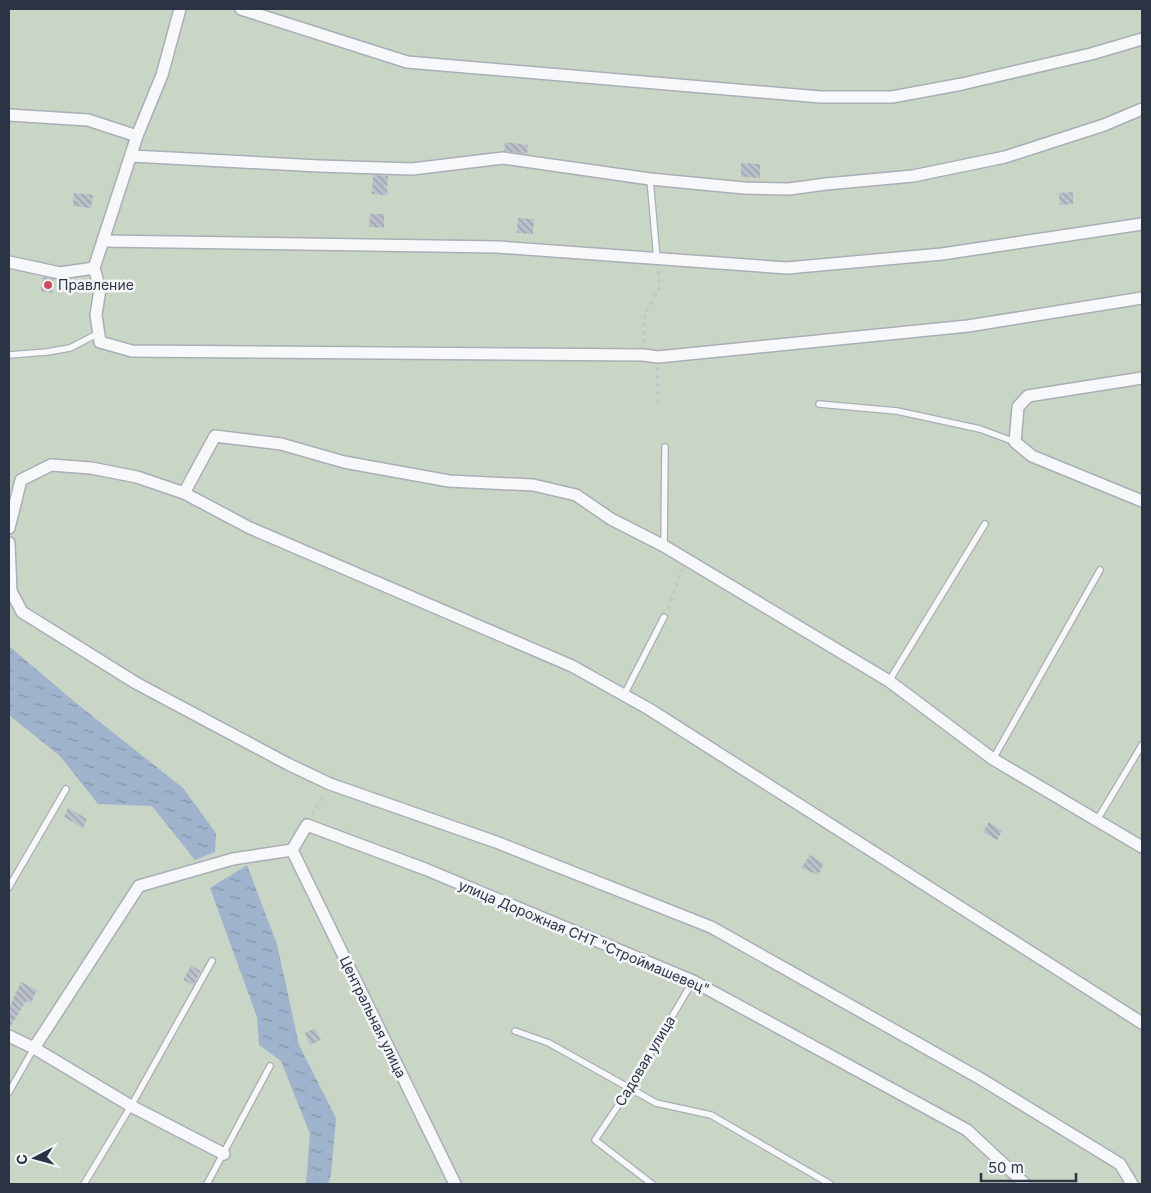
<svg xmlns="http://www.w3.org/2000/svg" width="1151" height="1193" viewBox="0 0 1151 1193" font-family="Inter,sans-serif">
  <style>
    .garden { fill: #c9d6c5 }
    .water { fill: url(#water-ripples) }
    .building { fill: url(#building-back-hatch) }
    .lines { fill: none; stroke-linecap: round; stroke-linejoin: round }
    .lane-casing { stroke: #a9aeb7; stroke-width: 8 }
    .street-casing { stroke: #a9aeb7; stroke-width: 14 }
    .path { stroke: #c2c5cb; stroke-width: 2.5; stroke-dasharray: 4 4; stroke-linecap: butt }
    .lane { stroke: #f7f8fa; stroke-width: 5.5 }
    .street { stroke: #f7f8fa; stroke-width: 11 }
    .poi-dot { fill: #d1495b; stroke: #f4f6f9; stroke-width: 2 }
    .labels { text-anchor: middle; stroke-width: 5; stroke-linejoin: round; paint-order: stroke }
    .poi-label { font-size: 14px; fill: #2b3445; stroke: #f4f6f9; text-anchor: start }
    .street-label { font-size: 14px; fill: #2b3445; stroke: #f4f6f9 }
  </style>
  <defs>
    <pattern id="water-ripples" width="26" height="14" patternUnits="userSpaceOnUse" patternTransform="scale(1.25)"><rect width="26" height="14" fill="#9fb4cc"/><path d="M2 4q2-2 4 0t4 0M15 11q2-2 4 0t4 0" fill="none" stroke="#8293a7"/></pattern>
    <pattern id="building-back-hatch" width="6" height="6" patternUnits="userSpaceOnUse" patternTransform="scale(1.25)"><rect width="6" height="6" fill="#bbc0ca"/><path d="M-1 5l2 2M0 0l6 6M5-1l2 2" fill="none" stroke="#989da6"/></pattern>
  </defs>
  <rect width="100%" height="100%" fill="#e4e7ec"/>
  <rect class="garden" x="9" y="9" width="1133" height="1175"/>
  <g class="water">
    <path d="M9,646l67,57 107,85 33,45 -1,19 -20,8 -43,-54 -54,-2 -38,-48 -51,-41z"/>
    <path d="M247,865l30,79 22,101 37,73 -5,57 -3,9h-22l4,-50 -29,-73 -22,-16 -2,-28 -47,-129z"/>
  </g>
  <g class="building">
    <path d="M505,142l23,3 -1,9 -23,-3z"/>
    <path d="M741,163l19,1v14l-19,-1z"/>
    <path d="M373,175l15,1 -1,19 -15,-1z"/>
    <path d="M1073,192v12l-13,1 -1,-12z"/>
    <path d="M74,193l19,2 -2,13 -18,-2z"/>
    <path d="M370,214h14v14l-15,-1z"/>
    <path d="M518,218l16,1 -1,15 -16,-1z"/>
    <path d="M43,277l11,2 -2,14 -11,-2z"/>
    <path d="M68,808l19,11 -4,9 -19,-11z"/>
    <path d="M989,822l13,9 -5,9 -14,-8z"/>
    <path d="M810,855l14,9 -6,11 -17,-7z"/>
    <path d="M191,966l10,5 -8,14 -10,-5z"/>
    <path d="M21,982l16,8 -6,13 -5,-2 -17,28v-21z"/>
    <path d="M315,1028l6,12 -11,5 -5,-12z"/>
  </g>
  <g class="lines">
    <defs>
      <g id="lane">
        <path d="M650,179l7,80"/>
        <path d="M9,355l38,-3 23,-4 29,-15"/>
        <path d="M819,404l78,7 83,18 35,13"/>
        <path d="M664,546l1,-99"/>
        <path d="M889,681l96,-157"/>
        <path d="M624,695l40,-78"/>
        <path d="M993,759l107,-189"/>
        <path d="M1097,820l45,-75"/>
        <path d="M9,887l57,-98"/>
        <path d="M515,1031l34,12 107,60 55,12 119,69"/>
        <path d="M9,1092l25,-44"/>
        <path d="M84,1184l47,-78 81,-145"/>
        <path d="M207,1184l63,-118"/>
        <path d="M652,1184l-57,-44 35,-52 63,-107"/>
      </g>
      <g id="street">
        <path d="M180,9l-18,66 -25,61 -43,132 6,21 -4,26 4,27 32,9 512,4 14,2 310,-31 174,-28"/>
        <path d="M241,9l166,53 414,35h71l70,-13 129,-30 51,-15"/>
        <path d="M9,115l79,5 49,16"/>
        <path d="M132,156l187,10 93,3 91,-11 147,21 94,9 45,1 37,-5 87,-8 92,-19 99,-32 38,-16"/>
        <path d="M103,241l395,6 289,21 155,-14 200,-30"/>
        <path d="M9,262l51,11 34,-5"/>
        <path d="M1142,378l-114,18 -10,11 -3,35 17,14 110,45"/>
        <path d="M184,493l31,-57 66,8 63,18 105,19 84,4 43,10 35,24 53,27 225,135 104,78 149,88"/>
        <path d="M9,528l12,-48 30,-15 40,3 46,9 47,16 66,35 322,138 77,43 493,314"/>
        <path d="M9,543l2,48 11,21 114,71 152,81 42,20 166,58 215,85 270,152 139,85 12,20"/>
        <path d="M292,850l15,-25 118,44 268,112 274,149 58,54"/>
        <path d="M9,1036l25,12 97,58 93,48"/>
        <path d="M34,1048l105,-162 94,-27 59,-9 163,334"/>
      </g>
    </defs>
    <use href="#lane" class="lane-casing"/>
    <use href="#street" class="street-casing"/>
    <g class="path">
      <path d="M644,343l1,-30 15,-26 -2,-16"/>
      <path d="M657,367l1,36"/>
      <path d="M668,609l14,-40"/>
      <path d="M312,815l12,-21"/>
    </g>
    <use href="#lane" class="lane"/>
    <use href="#street" class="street"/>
  </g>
  <circle class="poi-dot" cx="48" cy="285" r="5"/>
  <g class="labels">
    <g class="poi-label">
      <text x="58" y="290">Правление</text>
    </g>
    <g class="street-label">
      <text transform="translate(584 937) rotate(23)" y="5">улица Дорожная СНТ "Строймашевец"</text>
      <text transform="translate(373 1017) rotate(64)" y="5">Центральная улица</text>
      <text transform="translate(645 1061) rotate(-59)" y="5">Садовая улица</text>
    </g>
  </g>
  <rect width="1151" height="1193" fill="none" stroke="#2b3445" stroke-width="20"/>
  <g transform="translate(35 1158) rotate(264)" stroke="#f4f6f9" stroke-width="4" paint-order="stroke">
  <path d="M0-4L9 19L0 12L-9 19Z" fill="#2b3445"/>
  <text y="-8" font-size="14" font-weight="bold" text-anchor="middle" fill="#2b3445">С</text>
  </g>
  <path d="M981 1173v8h95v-8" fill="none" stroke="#2b3445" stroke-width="2.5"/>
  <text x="988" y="1173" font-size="15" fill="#2b3445" stroke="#f4f6f9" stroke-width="4" paint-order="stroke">50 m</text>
</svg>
